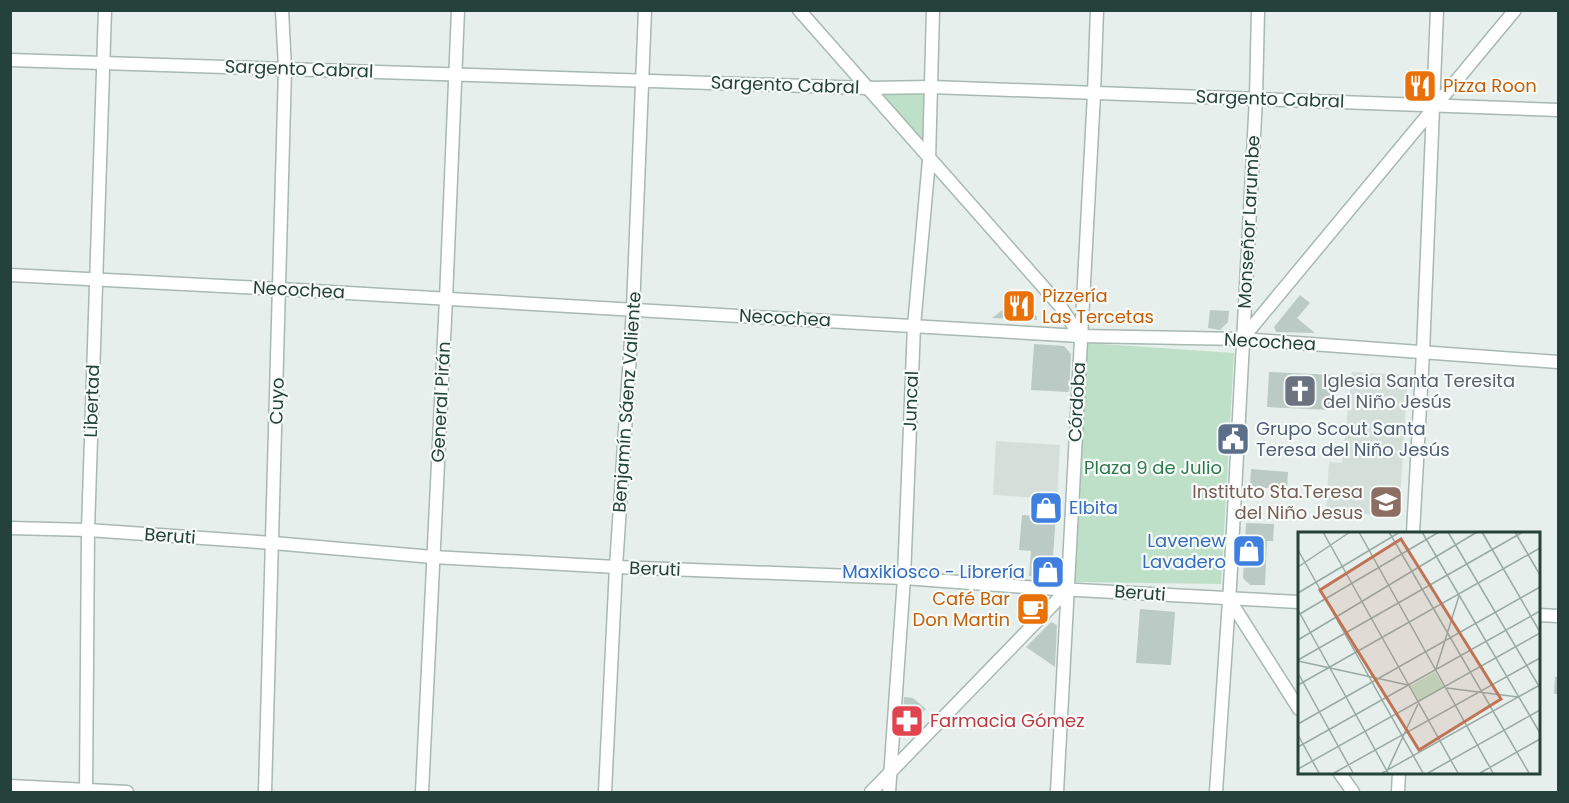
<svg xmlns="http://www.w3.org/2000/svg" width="1569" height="803" viewBox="0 0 1569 803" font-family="Poppins,sans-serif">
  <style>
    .built { fill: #d4dfda }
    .green { fill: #bfe0c8 }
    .building { fill: #bbcac4 }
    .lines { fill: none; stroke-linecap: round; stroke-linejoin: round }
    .street-casing { stroke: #a8b8b2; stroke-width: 15 }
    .street { stroke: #fff; stroke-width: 12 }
    .labels { text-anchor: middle; stroke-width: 4.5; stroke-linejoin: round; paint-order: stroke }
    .street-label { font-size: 18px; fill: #24423a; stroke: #f7fbf9 }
    .food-label { font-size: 18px; fill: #c56008; stroke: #f7fbf9; text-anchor: start }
    .worship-label { font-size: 18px; fill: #5b616d; stroke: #f7fbf9; text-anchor: start }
    .service-label { font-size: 18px; fill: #4e5e75; stroke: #f7fbf9; text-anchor: start }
    .park-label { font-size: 18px; fill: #2d7a4b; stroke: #f7fbf9 }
    .education-label { font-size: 18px; fill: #785e54; stroke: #f7fbf9; text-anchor: end }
    .shop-label { font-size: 18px; fill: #366cbe; stroke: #f7fbf9; text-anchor: end }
    .health-label { font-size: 18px; fill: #be3a42; stroke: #f7fbf9; text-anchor: start }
    .inset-road { fill: none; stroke: #98aaa4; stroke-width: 1.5 }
    .view { fill: #c07456; fill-opacity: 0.15; stroke: #c07456; stroke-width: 3 }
    .inset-edge { fill: none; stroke: #24423a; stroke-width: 3 }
  </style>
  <rect width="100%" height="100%" fill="#e6efeb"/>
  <g class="built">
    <path d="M1352,372l56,3 -9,141 -73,-4 3,-50 13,1z"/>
    <path d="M996,441l64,4 -3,54 -64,-4z"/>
  </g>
  <g class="green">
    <path d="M931,87l-2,73 -62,-72z"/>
    <path d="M1087,343l147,10 -13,231 -148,-2z"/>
  </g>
  <g class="building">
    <path d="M1022,295l15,22v3l-45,-2z"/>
    <path d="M1300,295l10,8 -13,15 18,15 -39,-1 -2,-5z"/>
    <path d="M1210,310l19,1 -1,11 -8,8 -12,-2z"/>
    <path d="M1034,344l30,2 7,8 -2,38 -38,-2z"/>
    <path d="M1269,372l65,3 -2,35 -65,-3z"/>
    <path d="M1251,469l37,3 -1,17 -37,-2z"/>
    <path d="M1037,498l20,1 -5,73 -5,6 -18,-2 2,-25 -12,-1 3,-35 14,1z"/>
    <path d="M1246,523l28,1 -1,17h-6l-2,44h-15l-7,-7z"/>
    <path d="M1024,599h14l2,6 -8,8z"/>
    <path d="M1140,609l35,3 -4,53 -35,-2z"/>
    <path d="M1051,622l6,3 -2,42 -29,-20z"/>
    <path d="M1555,677h3v17h-4z"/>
    <path d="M904,697l9,1 13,11 -18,17 -5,-3z"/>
  </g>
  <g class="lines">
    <defs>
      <g id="street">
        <path d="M799,10l262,297 19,29"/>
        <path d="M10,60l857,28 64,-1 627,23"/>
        <path d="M10,275l270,14 800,47 162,3 316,23"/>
        <path d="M1242,339l273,-329"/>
        <path d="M10,528l78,2 185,13 160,14 183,10 288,11 136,10 259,14"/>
        <path d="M1413,533l10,-181 14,-342"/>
        <path d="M1229,599l70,110"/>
        <path d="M1538,615l20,1"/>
        <path d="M1339,772l14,20"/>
        <path d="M10,786l117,6"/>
        <path d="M86,792l2,-262 17,-520"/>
        <path d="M265,792l20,-723 -3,-59"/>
        <path d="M422,792l24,-493 12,-289"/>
        <path d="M605,792l11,-225 17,-258 12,-299"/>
        <path d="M871,792l197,-203"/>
        <path d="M889,792l15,-214 10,-252 15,-166 4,-150"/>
        <path d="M1057,792l37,-698 3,-84"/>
        <path d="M1216,792l14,-206 26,-488 2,-88"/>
        <path d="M1398,792l1,-20"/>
      </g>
    </defs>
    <use href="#street" class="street-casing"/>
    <use href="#street" class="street"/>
  </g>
  <defs>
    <symbol id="restaurant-square" viewBox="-11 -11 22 22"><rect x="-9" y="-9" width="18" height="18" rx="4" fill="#e8710a" stroke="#f7fbf9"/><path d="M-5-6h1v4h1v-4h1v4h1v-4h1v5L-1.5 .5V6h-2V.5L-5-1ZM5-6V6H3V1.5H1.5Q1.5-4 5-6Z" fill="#fff"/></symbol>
    <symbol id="church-square" viewBox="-11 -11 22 22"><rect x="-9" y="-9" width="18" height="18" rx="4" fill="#6b7280" stroke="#f7fbf9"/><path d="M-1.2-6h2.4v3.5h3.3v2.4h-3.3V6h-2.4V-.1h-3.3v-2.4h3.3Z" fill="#fff"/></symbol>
    <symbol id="civic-square" viewBox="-11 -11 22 22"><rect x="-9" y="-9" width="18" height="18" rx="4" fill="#5c6f8a" stroke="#f7fbf9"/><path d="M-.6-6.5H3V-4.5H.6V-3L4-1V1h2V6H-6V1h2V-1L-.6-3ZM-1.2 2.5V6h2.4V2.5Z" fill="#fff"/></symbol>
    <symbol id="school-square" viewBox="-11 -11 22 22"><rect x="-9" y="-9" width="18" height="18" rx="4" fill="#8d6e63" stroke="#f7fbf9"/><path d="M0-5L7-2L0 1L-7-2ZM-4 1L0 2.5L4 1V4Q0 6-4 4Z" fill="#fff"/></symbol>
    <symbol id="shop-square" viewBox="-11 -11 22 22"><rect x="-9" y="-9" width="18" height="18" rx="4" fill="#3f7fe0" stroke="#f7fbf9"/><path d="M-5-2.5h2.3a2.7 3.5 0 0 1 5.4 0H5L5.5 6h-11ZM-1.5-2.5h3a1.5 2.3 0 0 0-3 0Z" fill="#fff"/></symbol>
    <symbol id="cafe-square" viewBox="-11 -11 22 22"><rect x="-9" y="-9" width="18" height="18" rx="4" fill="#e8710a" stroke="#f7fbf9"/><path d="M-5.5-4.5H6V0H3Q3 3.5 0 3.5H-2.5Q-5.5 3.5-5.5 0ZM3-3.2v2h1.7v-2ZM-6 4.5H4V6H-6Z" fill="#fff"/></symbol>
    <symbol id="pharmacy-square" viewBox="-11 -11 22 22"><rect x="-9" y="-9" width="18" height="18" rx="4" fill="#e0444e" stroke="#f7fbf9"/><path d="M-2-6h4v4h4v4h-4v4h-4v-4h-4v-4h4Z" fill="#fff"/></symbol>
  </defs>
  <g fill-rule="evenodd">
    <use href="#restaurant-square" x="1401" y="67" width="38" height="38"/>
    <use href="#restaurant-square" x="1000" y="287" width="38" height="38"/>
    <use href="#church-square" x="1281" y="372" width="38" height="38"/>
    <use href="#civic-square" x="1214" y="420" width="38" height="38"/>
    <use href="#school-square" x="1367" y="483" width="38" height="38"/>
    <use href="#shop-square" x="1027" y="489" width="38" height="38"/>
    <use href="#shop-square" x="1230" y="532" width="38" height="38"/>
    <use href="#shop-square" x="1029" y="553" width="38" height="38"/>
    <use href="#cafe-square" x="1014" y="590" width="38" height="38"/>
    <use href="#pharmacy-square" x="888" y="702" width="38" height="38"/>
  </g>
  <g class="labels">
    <g class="street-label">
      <text transform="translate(299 69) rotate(2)" y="6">Sargento Cabral</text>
      <text transform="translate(785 85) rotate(2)" y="6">Sargento Cabral</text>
      <text transform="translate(1270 99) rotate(2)" y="6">Sargento Cabral</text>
      <text transform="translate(1249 222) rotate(-87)" y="6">Monseñor Larumbe</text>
      <text transform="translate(299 290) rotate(3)" y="6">Necochea</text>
      <text transform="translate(785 318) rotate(3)" y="6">Necochea</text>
      <text transform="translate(1270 342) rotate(3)" y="6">Necochea</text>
      <text transform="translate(92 401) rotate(-88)" y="6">Libertad</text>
      <text transform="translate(277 401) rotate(-88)" y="6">Cuyo</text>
      <text transform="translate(911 401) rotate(-88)" y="6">Juncal</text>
      <text transform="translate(441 402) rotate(-87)" y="6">General Pirán</text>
      <text transform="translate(627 402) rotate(-86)" y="6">Benjamín Sáenz Valiente</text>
      <text transform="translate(1077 402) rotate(-87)" y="6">Córdoba</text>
      <text transform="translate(170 536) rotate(4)" y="6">Beruti</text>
      <text transform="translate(655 569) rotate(2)" y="6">Beruti</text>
      <text transform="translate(1140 593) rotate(4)" y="6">Beruti</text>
    </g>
    <g class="food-label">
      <text x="1443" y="92">Pizza Roon</text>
      <text x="1042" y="302">Pizzería<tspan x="1042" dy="21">Las Tercetas</tspan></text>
      <text x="1010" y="605" text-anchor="end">Café Bar<tspan x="1010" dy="21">Don Martin</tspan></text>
    </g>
    <g class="worship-label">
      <text x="1323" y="387">Iglesia Santa Teresita<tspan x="1323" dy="21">del Niño Jesús</tspan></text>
    </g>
    <g class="service-label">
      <text x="1256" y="435">Grupo Scout Santa<tspan x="1256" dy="21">Teresa del Niño Jesús</tspan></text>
    </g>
    <g class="park-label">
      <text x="1153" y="474">Plaza 9 de Julio</text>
    </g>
    <g class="education-label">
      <text x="1363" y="498">Instituto Sta.Teresa<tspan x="1363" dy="21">del Niño Jesus</tspan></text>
    </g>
    <g class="shop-label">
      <text x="1069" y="514" text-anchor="start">Elbita</text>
      <text x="1226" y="547">Lavenew<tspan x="1226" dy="21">Lavadero</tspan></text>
      <text x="1025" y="578">Maxikiosco - Librería</text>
    </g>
    <g class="health-label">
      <text x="930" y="727">Farmacia Gómez</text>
    </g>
  </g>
  <g transform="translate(1298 532)">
    <rect width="242" height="242" fill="#e6efeb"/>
    <path d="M137,140l9,15 -25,14 -9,-15z" fill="#bfe0c8"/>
    <path class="inset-road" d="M25,0l135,241M61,0l134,241M91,0l140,241M124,0l118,201M150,0l92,156M184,0l58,100M217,0l25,43M0,18l125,223M0,35l52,-35M0,61l102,-61M0,78l90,163M0,83l141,-83M0,108l179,-108M0,128l225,-128M0,129l110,24M138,137l23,-73M0,141l55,100M0,153l242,-137M149,156l71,9M0,192l242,-137M0,203l21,38M0,215l242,-136M0,237l242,-136M90,237l30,-65M36,241l206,-115M84,241l156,-87M130,241l112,-63M182,241l60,-34"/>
    <path class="view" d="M103,7l100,160 -82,51 -99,-160z"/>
    <rect width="242" height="242" class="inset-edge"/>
  </g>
  <rect width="1569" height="803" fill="none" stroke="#24423a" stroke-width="24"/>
</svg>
